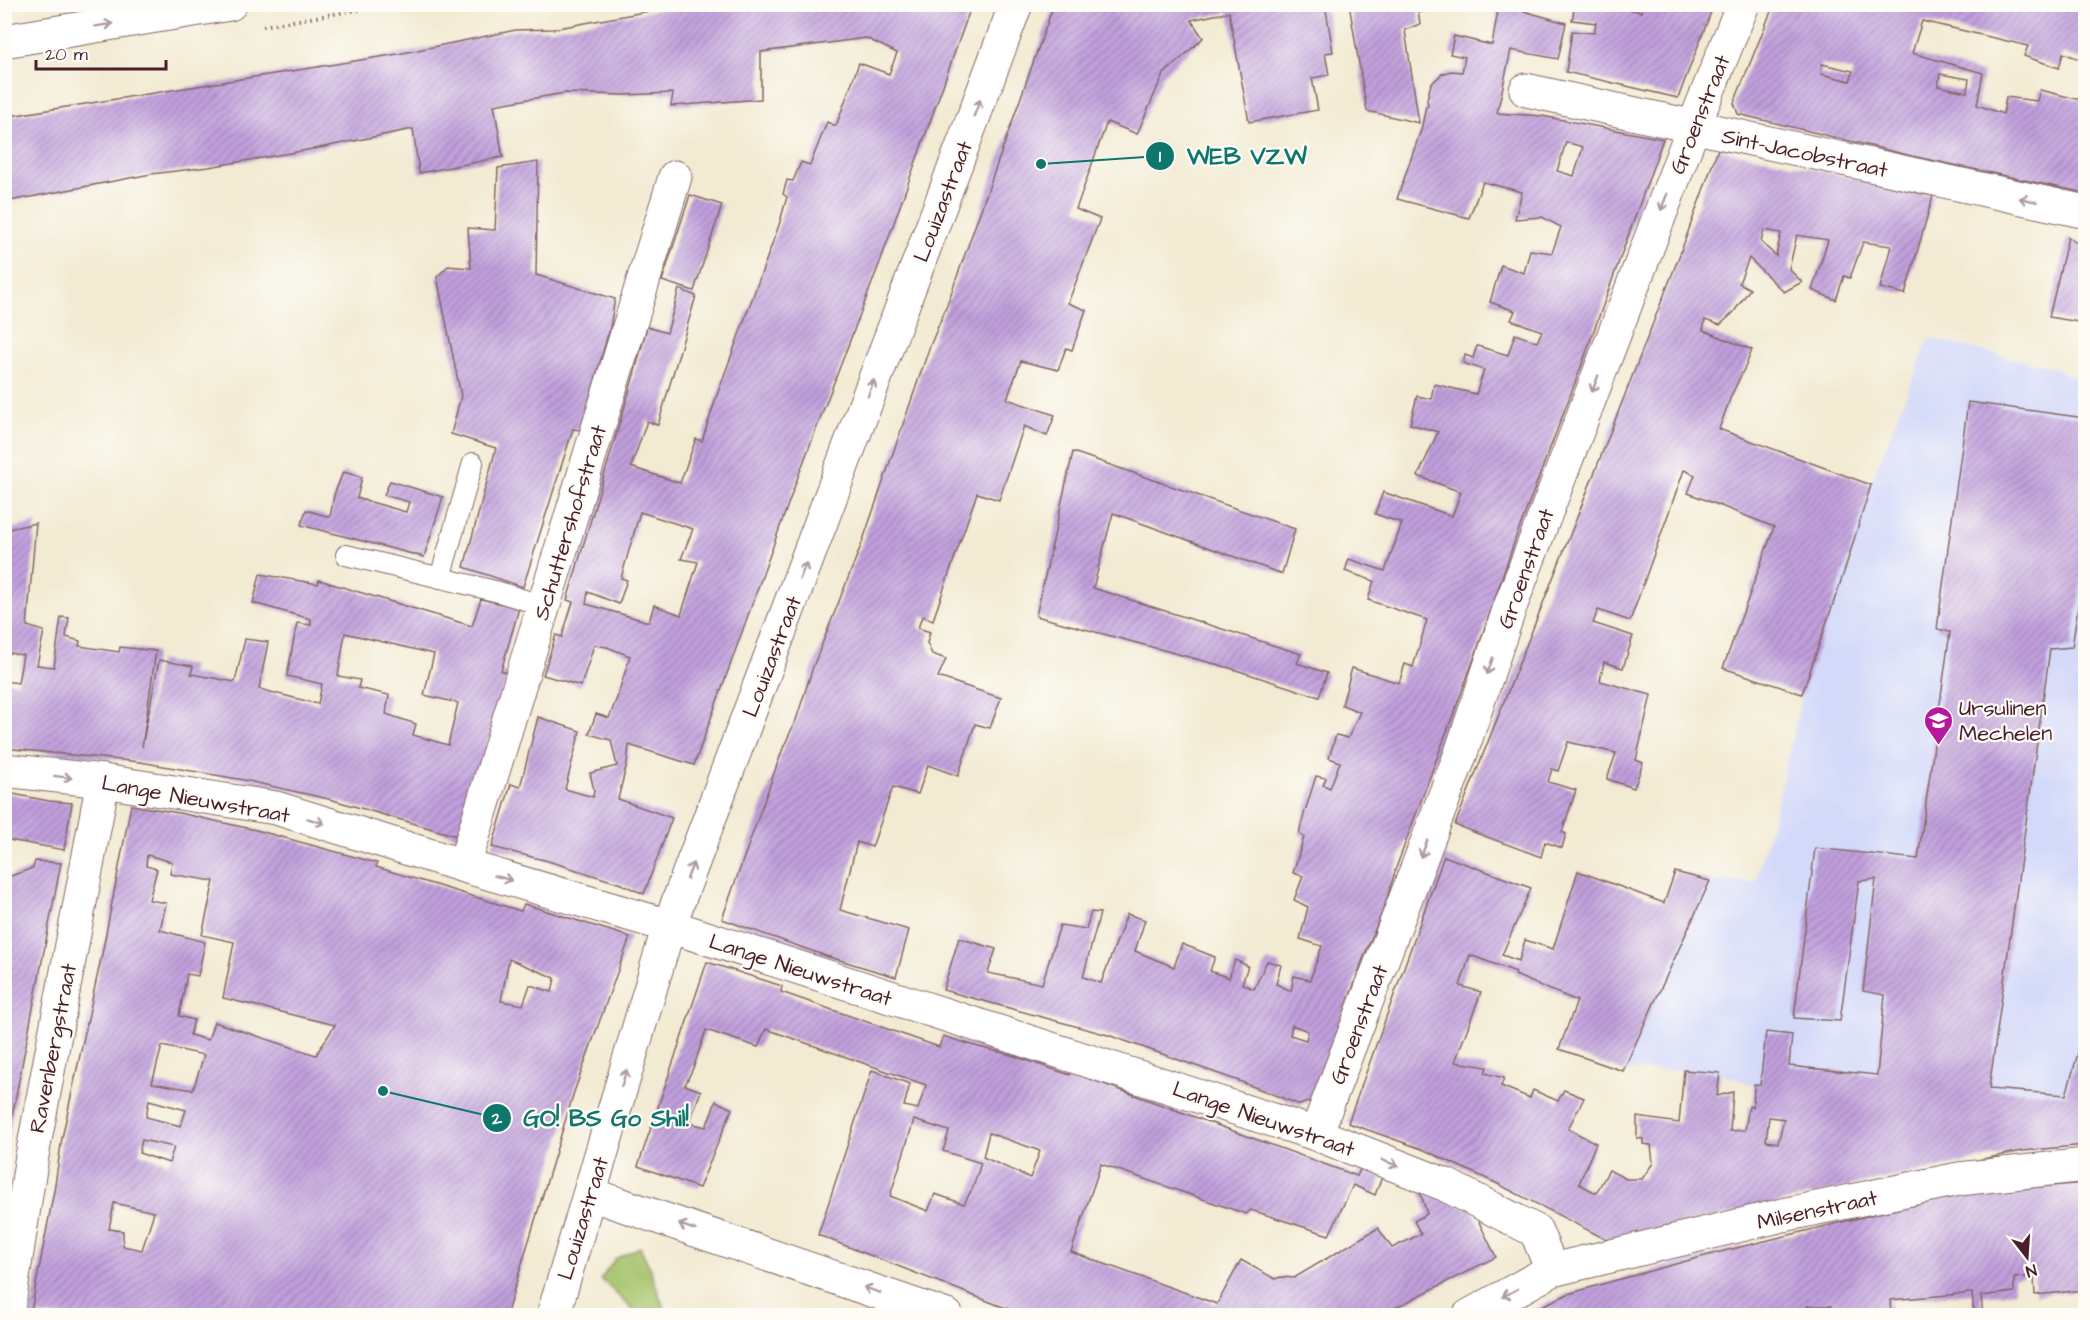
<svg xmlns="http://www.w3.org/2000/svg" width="2090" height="1320" viewBox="0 0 2090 1320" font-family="'Architects Daughter',sans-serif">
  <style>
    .built { fill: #d3d9f9 }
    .grass { fill: #a4c269; stroke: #77704a; stroke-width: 1.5 }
    .building { fill: url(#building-hatch); fill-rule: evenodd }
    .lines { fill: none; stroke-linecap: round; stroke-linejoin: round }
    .service-casing { stroke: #856665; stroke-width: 22 }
    .minor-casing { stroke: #856665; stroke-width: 35 }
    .path { stroke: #856665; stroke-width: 4; stroke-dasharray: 1.5 4.5; stroke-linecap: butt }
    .service { stroke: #fff; stroke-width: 20 }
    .minor { stroke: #fff; stroke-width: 33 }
    .oneway { stroke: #ae9aa0 }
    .labels { text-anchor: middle; stroke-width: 4.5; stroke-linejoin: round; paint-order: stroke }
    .street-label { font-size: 22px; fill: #4a1f2b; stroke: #fdfcf7 }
    .poi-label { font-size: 22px; fill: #4a1f2b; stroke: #fdfcf7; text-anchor: start }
    .leader { fill: none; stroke: #0f766e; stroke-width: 2 }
    .callout-dot { fill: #0f766e; stroke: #fdfcf7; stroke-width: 2 }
    .mark-label { font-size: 18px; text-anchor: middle; font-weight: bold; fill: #fff }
    .callout-label { font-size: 24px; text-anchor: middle; font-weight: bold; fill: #0f766e; stroke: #fdfcf7; stroke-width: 4.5; stroke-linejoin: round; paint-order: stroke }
  </style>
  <defs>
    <pattern id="building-hatch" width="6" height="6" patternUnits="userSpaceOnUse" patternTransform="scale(1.5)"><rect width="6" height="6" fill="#c1a0dd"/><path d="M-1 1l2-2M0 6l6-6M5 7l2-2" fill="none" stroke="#9f82b3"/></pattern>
  </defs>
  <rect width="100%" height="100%" fill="#fdfcf7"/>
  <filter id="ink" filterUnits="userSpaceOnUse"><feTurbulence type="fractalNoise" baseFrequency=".0167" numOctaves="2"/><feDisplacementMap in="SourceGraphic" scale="12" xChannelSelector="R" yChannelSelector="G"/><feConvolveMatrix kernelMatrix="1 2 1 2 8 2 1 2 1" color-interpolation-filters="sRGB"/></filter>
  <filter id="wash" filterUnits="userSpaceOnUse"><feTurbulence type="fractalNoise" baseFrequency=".008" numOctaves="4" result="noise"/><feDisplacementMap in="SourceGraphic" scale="24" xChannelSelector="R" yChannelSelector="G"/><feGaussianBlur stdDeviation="1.35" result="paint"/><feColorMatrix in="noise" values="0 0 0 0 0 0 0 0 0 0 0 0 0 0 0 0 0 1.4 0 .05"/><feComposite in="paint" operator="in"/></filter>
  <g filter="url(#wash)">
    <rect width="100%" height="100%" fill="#f2ead2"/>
    <path class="built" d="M1929,338l125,30 31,15v762l-63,6 -208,-34 -30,2 7,-84 -25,-3 -6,53h-6l-34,-12 -36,-3 -61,1 87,-190 45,1 24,-86 23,-101 -79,-27 50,-141 -85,-34 7,-18 -6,-20 -79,-25 6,-17 8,-18 247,89z"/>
    <path class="grass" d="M640,1247l10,21 16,47h-28l-37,-36 14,-20z"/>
    <g id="blocks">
      <g class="building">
        <path d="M687,4h285l-92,258 -81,212 -105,291 -65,-20 -2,18 -9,36 54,19 -28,76 -23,-10 -73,-23 -56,-14 19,-63 9,3 18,-70 42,14 -15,58 28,8 1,-7 -4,-17 27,-7 -6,-26 -22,-6 7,-20 13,4 8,-20 13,-42 -23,-9 -13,-2 -13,41 -38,-11 13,-40 6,2 11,-35 -6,-2 69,-232 11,-41 20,6 12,-44 17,7 -38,129 -11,-4 -16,46 49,16 16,-44 6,2 15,-46 62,-170 8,-28 -4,-3 4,-14 6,1 8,-19 9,3 17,-43 9,4 23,-63 30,11 8,-21 -31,-15 -105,14v47l-90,7 2,-13 -50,2 -58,-2 -71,12 9,52 -84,16 -6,-44 -94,19 -110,19 -58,7 -147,28v-85l394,-63 118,-24 37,-1zM640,512l53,17 -12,30 17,3 -17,53 -27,-10 -5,17 -63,-18 2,-12 31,12 8,-24 -6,-2z"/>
        <path d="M1054,4h271l8,48 -8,1 4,22 -17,3 6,32 -69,12 -20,-110 -38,8 12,18 -40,37 -26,59 -30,-12 -31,87 24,10 -32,84 18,7 -14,40 -6,-2 -8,22 -37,-9 -14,38 48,16 -8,21 -23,-10 -25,74 -22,-7 -44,127 -11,-4 -4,12 12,4 -3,11 5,11 14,5 -8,18 63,21 -11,30 -15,-4 -17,52 -30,-11 -10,29 -25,-7 -21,60 -15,-5 -17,68 69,20 -13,47 -70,-21 -104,-37 61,-171 13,-28 17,-53 49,-124 68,-197 17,-41z"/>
        <path d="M1349,4h68l3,20 -15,6 14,93 -52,-12z"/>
        <path d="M1499,4l67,19 -8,36 -47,-9 -14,63 45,3 121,23 -85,236 -62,162 -41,119 -79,212 -11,37 -22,54 -50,141 -13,5 -61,-24 -131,-46 -165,-45 16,-52 37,11 -8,24 54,11 18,-59 26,4 5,-17 9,1 -17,64 18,6 26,-69 18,6 -10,31 39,16 8,-23 33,13 -5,14 19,7 6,-18 13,6 -6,18 12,5 13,-28 14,4 -5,19 15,7 3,-15 16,4 12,-34 -22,-7 8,-32 -14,-7 9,-24 -10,-3 11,-36 -5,-3 3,-13 14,-45 10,2 -3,7 7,3 10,-26 -11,-4 7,-23 12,3 12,-26 -18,-7 10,-37 47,15 6,-19 8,3 14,-47 -59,-20 6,-19 -29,-10 4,-12 36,12 17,-48 -27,-9 8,-22 69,24 9,-24 -43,-16 20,-44 -28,-8 7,-28 14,3 3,-15 42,10 8,-24 -21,-7 2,-8 8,3 4,-12 31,9 7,-21 22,8 5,-11 -31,-11 4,-9 -25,-9 11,-37 23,8 6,-23 22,3 9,-26 -19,-10 -27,2 7,-27 -39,-10 -14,36 -72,-19 24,-69 5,-24h2l-1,-7 4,-15 11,-10 9,-3 11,1 3,-15 -15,-3 4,-18 38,9zM1566,142l17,5 -9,29 -17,-5zM1292,1025l16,6 -2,9 -16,-5z"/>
        <path d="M1575,4h32l34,8 1,-8h72l-36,94 -112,-26 6,-41 22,2 2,-10 -24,-3z"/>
        <path d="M1774,4h133l18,5 1,-5h159v57l-22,-8 -4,15 -35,-12 4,-10 -106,-25 -10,32 71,20 -6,32 26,9 3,-17 31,4 3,-11 45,11v92l-173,-37 -174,-42 -4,-11zM1822,64l31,7 -3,10 -29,-7zM1940,74l29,5 -2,13 -29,-6z"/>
        <path d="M1718,149l65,13 150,34 -28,98 -25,-6 11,-42 -28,-4 -13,36 -6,-2 -8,24 -24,-10 16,-50 -31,-5 -8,34 13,13 -18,10 -35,-34 -10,25 11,6 -17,24 -13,12 -15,-5 -2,10 49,20 -6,15 -15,31 -12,33 152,56 -27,87 -42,122 -79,-26 51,-141 -86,-34 7,-18 -11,-5 -54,151 -32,-11 -5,13 40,13 -10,32 -19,-6 -4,19 51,14 -15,65 7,3 -9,25 -27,-9 9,-26 -48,-11 -10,29 -6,-2 -4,13 28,8 -14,42 4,2 -4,14 -17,-6 -4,15 -86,-32 119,-300 106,-271zM1764,230l17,3 -5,23 -15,-14z"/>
        <path d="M538,162l-2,113 79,24 -5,28 -29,103 -8,-1 -50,158 -59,-20 32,-119 -45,-14 10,-38 -24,-119 11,-11 23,2 -3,-40 27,2 3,-62z"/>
        <path d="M690,195l32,10 -28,86 -32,-10z"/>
        <path d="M2068,237l17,12v74l-36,-6z"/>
        <path d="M1968,402l117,16v142l-13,87 -22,2 -61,440 77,6 19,-66v116l-63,6 -168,34 -243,57 -115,-59 -74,-34 -74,-26 96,-267 87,32 -29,67 17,6 6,-21 28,9 25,-78 86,32 11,-31 35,9 -87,190 -64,-22 18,-48 -62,-26 1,-3 -46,-17 -10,31 21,6 -26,70 32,5 -2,6 19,5 -3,8 29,12 3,-8 25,11 6,-11 20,8 -16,31 28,14 -17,41 17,9 13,-23 17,9h16l11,-16 -2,-18 -8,-1v-5l-6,-1v-21l42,6 5,-53 36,3 -3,23 16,-4 -3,39 15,-1 4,-24 4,1 1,-22h6l6,-53 26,3 -3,31 88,9 8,-80 -22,-4 13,-112 -17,2 -19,140 -46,-3 21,-170 103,11 32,-227 -13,-3zM1769,1117l15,2 -6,24 -12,-2z"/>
        <path d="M1073,452l222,77 -13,45 -169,-61 -20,75 208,66 -4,9 30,10 -8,24 -89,-29 -194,-52z"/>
        <path d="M343,472l19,5 -5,21 49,14 3,-10 -25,-7 6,-14 53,16 -19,60 -123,-32 5,-15 24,7 4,-22z"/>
        <path d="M36,523l-9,103 17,5 -7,34 17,2 7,-50 8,1 -3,19 14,4 -1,5 40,6 1,-5 36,4 -14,96 17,-87 34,6 -2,8 44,8 10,-43 23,3 -9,47 59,15 4,-20 -35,-8 10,-53 14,2v-6l-58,-16 7,-29 58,10 1,-4 153,46 9,-27 38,9 -18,63 7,2 -48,164 -127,-37 -89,-20 -104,-18 -136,-14v-67l14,2 5,-28 -19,-3v-122zM345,633l89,21 -10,41 34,8 -10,42 -35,-10 3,-11 -30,-10 3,-19 -31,-7 2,-8 -22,-4z"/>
        <path d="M8,793l41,8 23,2 -8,47 -60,-11v-20h3z"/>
        <path d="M131,805l48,8 77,17 121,33 -1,4 145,44 3,-7 106,33 -56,155 -68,224h-476l24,-125 8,-53 40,-184zM147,855l25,7 -2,12 44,7 -12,54 32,7 -11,56 112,27 -19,30 -102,-33 -6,18 -18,-5 4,-15 -15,-4 8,-42 11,2 7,-34 -45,-12 6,-27 -17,-3 8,-31 -11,-3zM509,959l46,19 -3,14 -22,-7 -7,20 -22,-4zM162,1046l42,9 -11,35 -41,-7zM149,1100l37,10 -5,16 -35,-9zM142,1140l32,7 -5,16 -30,-10zM114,1203l40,9 -12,38 -19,-4v-15l-14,-2z"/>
        <path d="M35,861l26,2 -57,295v-282l4,1 25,-9z"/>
        <path d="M707,962l75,24 -1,6 158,55 4,-11 32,10 36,9 59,20 1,-3 286,104 4,-8 21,9 -7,18 -22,-10 -24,50 -78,-25 -5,4 -145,-50 -30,88 146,52 24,-44 34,19 6,-2 13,1 84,-50 14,20 29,-14 -7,-13 13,-7 -7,-22 53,18 23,47 -117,59h-323l-10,-4 -1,4h-19l-208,-81 54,-165 38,14 -6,22 14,3 8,-24 -160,-56 -8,18 -52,-17 -12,36 -9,19 16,6 -12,32 17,4 10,-26 16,8 -33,79 -61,-22zM914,1120l35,11 -6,20 38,12 -8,24 -9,17 -29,-10 -7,17 -38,-15zM989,1133l51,18 -10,27 -47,-21z"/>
        <path d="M2085,1183v107l-50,5 -1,-19 -20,2v14l-33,4 2,20h-9l-2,-23 -82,7 1,16h-29l-1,-5 -16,5h-14v-10h-24v10l-285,-1 46,-21 45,-13 103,-28 163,-40 93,-20z"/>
      </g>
    </g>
  </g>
  <g filter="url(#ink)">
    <use href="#blocks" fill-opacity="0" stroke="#856665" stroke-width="1.5"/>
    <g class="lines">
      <defs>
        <g id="service">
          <path d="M346,555l153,37 45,14"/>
          <path d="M440,578l33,-115"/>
        </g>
        <g id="minor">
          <path d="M4,41l226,-37"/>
          <path d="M1526,90l560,122"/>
          <path d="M4,770l99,11 173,27 188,58 205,60 647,208 130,51 90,46 16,39"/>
          <path d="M464,866l211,-689"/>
          <path d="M1316,1134l145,-381 49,-146 183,-479 50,-124"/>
          <path d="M590,1194l357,122"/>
          <path d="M7,1316l25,-160 71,-375"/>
          <path d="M553,1316l116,-390 347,-922"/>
          <path d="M1469,1316l83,-46 231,-55 176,-36 127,-14"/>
        </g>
      </defs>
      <use href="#service" class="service-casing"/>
      <use href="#minor" class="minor-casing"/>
      <path class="path" d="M263,26l130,-22"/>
      <use href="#service" class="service"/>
      <use href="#minor" class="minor"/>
    </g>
    <defs><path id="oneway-shaft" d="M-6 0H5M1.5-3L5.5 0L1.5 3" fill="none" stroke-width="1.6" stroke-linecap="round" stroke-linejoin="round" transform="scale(1.5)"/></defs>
    <g class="oneway">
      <use href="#oneway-shaft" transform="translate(104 25) rotate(-9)"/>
      <use href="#oneway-shaft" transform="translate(977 108) rotate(-69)"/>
      <use href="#oneway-shaft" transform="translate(2028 200) rotate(-168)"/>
      <use href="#oneway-shaft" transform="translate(1664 202) rotate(111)"/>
      <use href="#oneway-shaft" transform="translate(1595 384) rotate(111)"/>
      <use href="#oneway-shaft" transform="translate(871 388) rotate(-69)"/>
      <use href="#oneway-shaft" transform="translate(803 571) rotate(-69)"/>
      <use href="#oneway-shaft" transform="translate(1490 666) rotate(109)"/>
      <use href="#oneway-shaft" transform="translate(63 777) rotate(7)"/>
      <use href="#oneway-shaft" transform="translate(316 821) rotate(17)"/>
      <use href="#oneway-shaft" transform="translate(1424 849) rotate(111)"/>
      <use href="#oneway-shaft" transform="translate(690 871) rotate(-69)"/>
      <use href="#oneway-shaft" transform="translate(503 878) rotate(16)"/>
      <use href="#oneway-shaft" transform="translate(624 1078) rotate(-73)"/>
      <use href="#oneway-shaft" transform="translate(1390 1163) rotate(21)"/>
      <use href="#oneway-shaft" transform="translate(687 1227) rotate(-161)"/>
      <use href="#oneway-shaft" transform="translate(872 1290) rotate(-161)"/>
      <use href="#oneway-shaft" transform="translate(1510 1293) rotate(152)"/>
    </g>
  </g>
  <defs>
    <symbol id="school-pin" viewBox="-11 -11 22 30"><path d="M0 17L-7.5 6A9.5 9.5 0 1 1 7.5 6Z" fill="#b5179e" stroke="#fdfcf7"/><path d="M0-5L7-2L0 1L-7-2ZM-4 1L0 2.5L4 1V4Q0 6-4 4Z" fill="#fff"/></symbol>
  </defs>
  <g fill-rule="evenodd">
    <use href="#school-pin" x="1922" y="704" width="33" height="45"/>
  </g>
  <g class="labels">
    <g class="street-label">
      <text transform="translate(1699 114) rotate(-68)" y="8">Groenstraat</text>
      <text transform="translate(1805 152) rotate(12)" y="8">Sint-Jacobstraat</text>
      <text transform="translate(942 201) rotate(-69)" y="8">Louizastraat</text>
      <text transform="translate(569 522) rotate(-73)" y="8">Schuttershofstraat</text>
      <text transform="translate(1525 568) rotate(-70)" y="8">Groenstraat</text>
      <text transform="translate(771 656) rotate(-69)" y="8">Louizastraat</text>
      <text transform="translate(196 798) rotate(10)" y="8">Lange Nieuwstraat</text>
      <text transform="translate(801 969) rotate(18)" y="8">Lange Nieuwstraat</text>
      <text transform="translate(1358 1024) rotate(-69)" y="8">Groenstraat</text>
      <text transform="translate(52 1048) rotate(-79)" y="8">Ravenbergstraat</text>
      <text transform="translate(1264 1118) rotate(19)" y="8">Lange Nieuwstraat</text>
      <text transform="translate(1817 1209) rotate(-12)" y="8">Milsenstraat</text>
      <text transform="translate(582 1218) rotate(-73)" y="8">Louizastraat</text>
    </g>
    <g class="poi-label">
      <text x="1959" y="715">Ursulinen<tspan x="1959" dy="25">Mechelen</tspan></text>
    </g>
  </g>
  <path class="leader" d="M1041 164L1160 156M383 1091L497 1118"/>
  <g class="callout-dot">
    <circle cx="1041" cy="164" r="6"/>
    <circle cx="383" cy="1091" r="6"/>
    <circle cx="1160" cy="156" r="15"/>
    <circle cx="497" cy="1118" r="15"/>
  </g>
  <g class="mark-label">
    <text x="1160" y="162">1</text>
    <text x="497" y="1124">2</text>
  </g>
  <g class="callout-label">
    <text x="1247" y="164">WEB VZW</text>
    <text x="606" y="1126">GO! BS Go Shil!</text>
  </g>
  <rect width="2090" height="1320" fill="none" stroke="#fdfcf7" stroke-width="24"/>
  <g transform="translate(2027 1257) rotate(163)" stroke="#fdfcf7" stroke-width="4.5" paint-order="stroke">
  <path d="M0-4.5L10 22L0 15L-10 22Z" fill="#4a1f2b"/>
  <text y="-9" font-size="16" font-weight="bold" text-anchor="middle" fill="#4a1f2b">N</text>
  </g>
  <path d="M36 60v9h130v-9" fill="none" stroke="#4a1f2b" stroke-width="3"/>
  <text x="45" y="60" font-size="18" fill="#4a1f2b" stroke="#fdfcf7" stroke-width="4.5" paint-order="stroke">20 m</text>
</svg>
